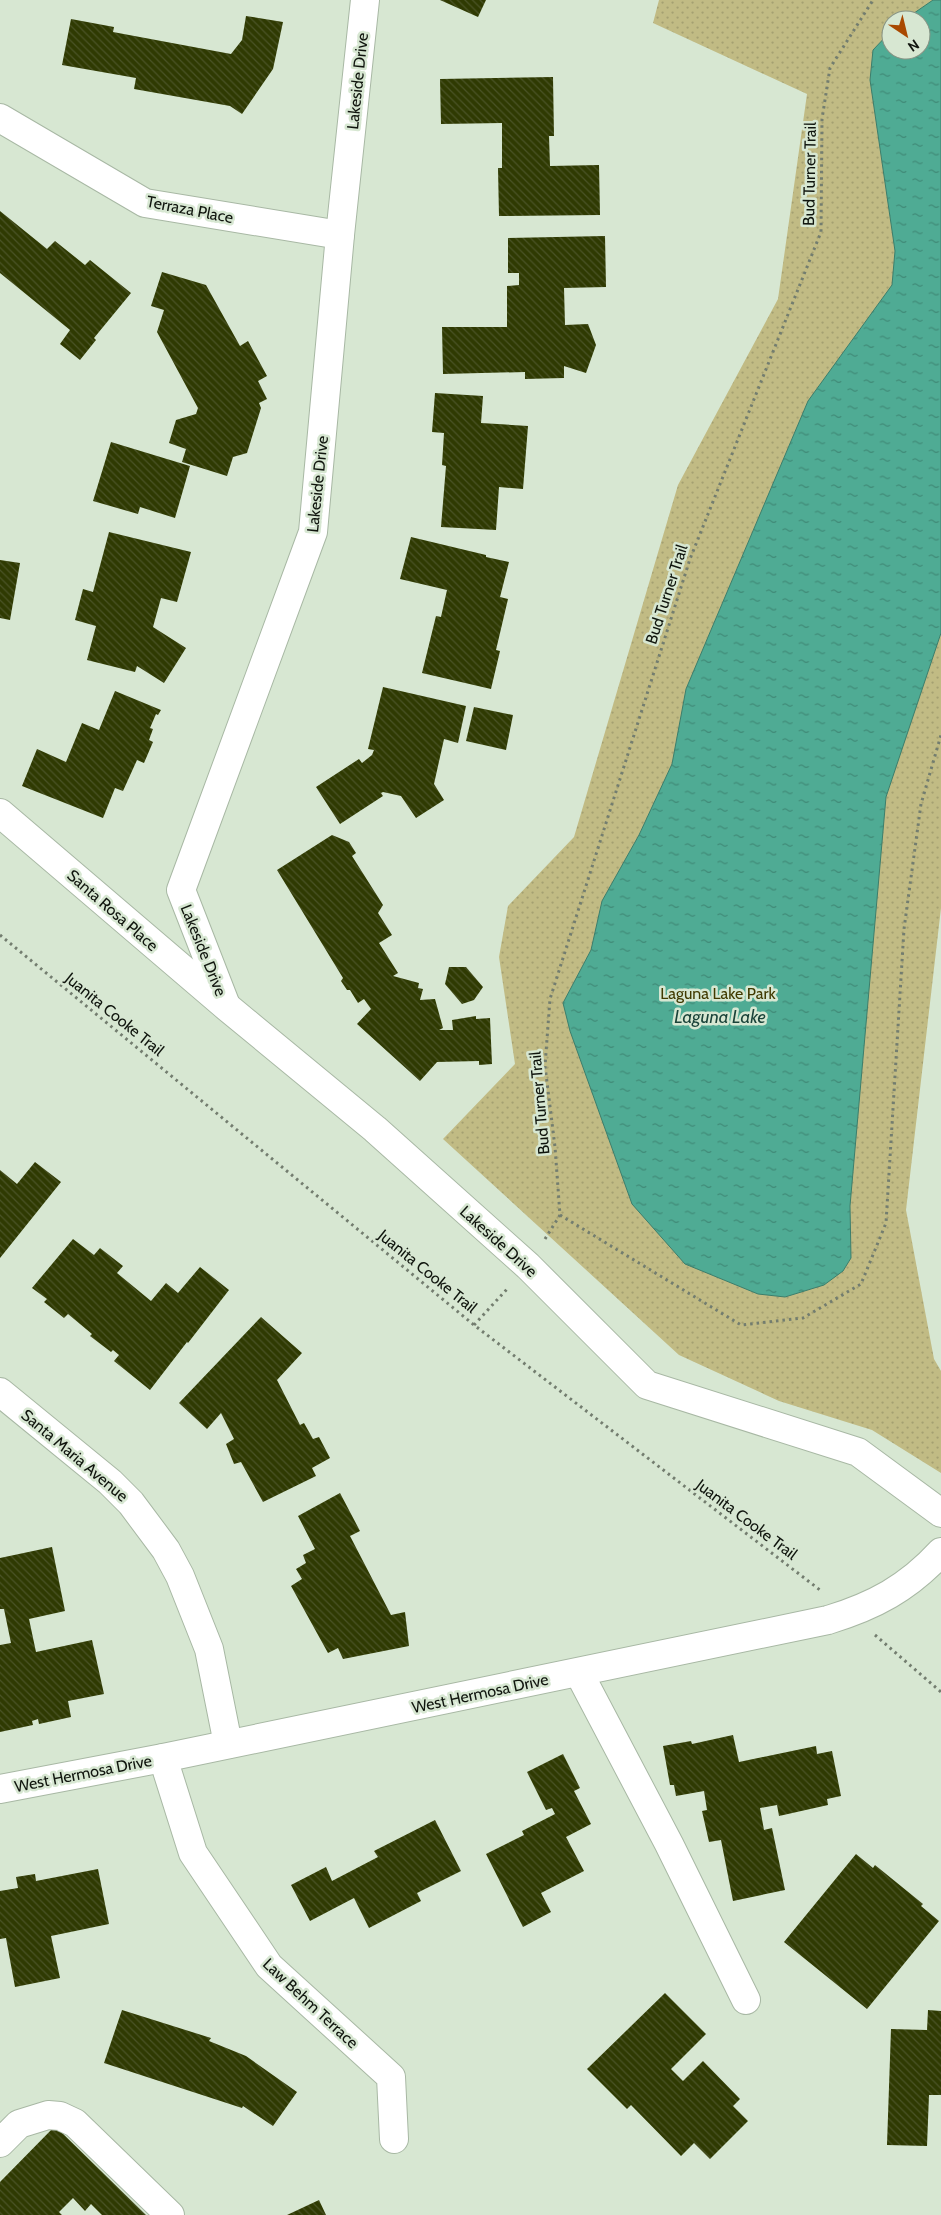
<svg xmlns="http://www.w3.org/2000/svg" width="941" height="2215" viewBox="0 0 941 2215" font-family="Cabin,sans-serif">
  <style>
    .park { fill: url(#park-dots); fill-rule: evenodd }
    .water { fill: url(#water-ripples); stroke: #3c7e6c }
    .building { fill: url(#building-back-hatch) }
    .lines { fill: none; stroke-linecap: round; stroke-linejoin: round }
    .minor-casing { stroke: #a8b8a4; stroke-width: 30 }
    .path { stroke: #737d6f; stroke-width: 3; stroke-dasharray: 2.5 4; stroke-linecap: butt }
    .minor { stroke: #fff; stroke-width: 28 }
    .labels { text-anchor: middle; stroke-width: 5; stroke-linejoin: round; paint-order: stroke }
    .street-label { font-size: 16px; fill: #10150e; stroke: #d7e7d2 }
    .park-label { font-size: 16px; fill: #413a00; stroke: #d7e7d2 }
    .water-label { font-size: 18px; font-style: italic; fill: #1a4339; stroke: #d7e7d2 }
  </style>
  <defs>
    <pattern id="park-dots" width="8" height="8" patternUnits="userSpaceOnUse" patternTransform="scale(1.25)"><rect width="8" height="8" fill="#c1bb84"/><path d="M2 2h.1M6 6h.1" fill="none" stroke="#a5a071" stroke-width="1.8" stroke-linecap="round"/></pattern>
    <pattern id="water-ripples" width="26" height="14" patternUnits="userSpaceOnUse" patternTransform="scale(1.25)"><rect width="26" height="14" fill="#4fab94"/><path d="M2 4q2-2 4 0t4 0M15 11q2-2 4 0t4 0" fill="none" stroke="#408a77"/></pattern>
    <pattern id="building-back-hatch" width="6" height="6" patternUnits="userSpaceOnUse" patternTransform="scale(1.25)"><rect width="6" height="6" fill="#2f3a02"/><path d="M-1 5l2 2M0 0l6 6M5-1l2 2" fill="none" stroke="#4a5326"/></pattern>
  </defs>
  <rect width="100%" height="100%" fill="#d7e7d2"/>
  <path class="park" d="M659,0h282v908l-35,302 28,149 7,12v102l-69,-43 -93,-29 -100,-46 -236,-216 72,-75 -16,-107 9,-51 66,-69 104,-352 100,-186 29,-205 -154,-71zM891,20h30v30h-30z"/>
  <path class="water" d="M933,0h8v633l-55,164 -36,409 1,52 -8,13 -19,14 -39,12 -27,-3 -73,-30 -53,-60 -62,-173 -7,-28 28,-53 11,-49 37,-66 33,-71 14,-75 122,-288 84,-116 3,-34 -25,-171 3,-30 18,-19v19h30v-30h-17z"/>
  <g class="building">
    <path d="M440,0h46l-8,17z"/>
    <path d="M246,16l37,6 -10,47 -31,45 -12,-8 -96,-17 2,-11 -74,-13 9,-46 43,8 -1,5 118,22 11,-14z"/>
    <path d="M553,77l1,59h-5l1,30 49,-1 1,50 -101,1 -1,-48h4v-45l-61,1 -1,-45z"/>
    <path d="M0,211l47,38 8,-8 30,24 5,-5 41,33 -37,45 2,2 -16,20 -20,-16 10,-14 -70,-57z"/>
    <path d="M605,236l1,51 -42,1 1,37 23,-1 8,21 -10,28 -22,-7v12l-39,1v-7l-82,2 -1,-47h65v-41l12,-1v-12h-11v-35z"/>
    <path d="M162,272l44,13 34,61 8,-5 19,35 -9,5 9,18 -8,4 2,5 -14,45 -14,4 -6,19 -45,-14 4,-13 -17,-6 7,-23 20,-6 2,-6 -41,-76 7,-22 -13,-4z"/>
    <path d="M435,393l48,3 -2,27 47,3 -5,63 -24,-2 -3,43 -55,-3 5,-61 -4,-1 2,-32 -12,-1z"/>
    <path d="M111,442l79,24 -15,52 -35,-11 -2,7 -45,-13z"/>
    <path d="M109,532l82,20 -14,50 -16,-4 -8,29 33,21 -22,35 -27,-17 -2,6 -48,-12 9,-34 -21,-6 8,-31 10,3z"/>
    <path d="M411,537l75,18v2l23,5 -9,35 8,2 -12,51 4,1 -9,38 -69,-16 14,-57 5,1 6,-27 -47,-11z"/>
    <path d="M0,560l20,3 -10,57 -10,-2z"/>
    <path d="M383,687l83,19 -8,37 -14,-4 -10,45 10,16 -28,18 -15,-22 -18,-4 -2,1 2,3 -43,28 -24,-37 43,-28 3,4 10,-8 2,-5 -6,-1z"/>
    <path d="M115,691l46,19 -3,5 -2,-1 -6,14 3,1 -4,11 4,2 -9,21 -7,-3 -14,31 -8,-3 -12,30 -81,-32 15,-37 29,13 16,-39 17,7z"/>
    <path d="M474,707l39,8 -7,35 -40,-9z"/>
    <path d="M332,835l17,7 7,11 -4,3 31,49 -5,8 14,22 -13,8 19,30 -5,3 26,7 -1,5 5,1 -3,11 15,-1 8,29 -4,2h14l-1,-10 24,-4v3l14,-1 2,46 -13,1v-4l-42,1 -17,19 -63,-57 14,-15 -7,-10 -6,4 -8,-13h-3l-6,-9 2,-3 -66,-108z"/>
    <path d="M449,967h17l17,20 -9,13 -12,4 -17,-20z"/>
    <path d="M35,1162l26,20 -61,76v-88l17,14z"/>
    <path d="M73,1239l21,16 6,-7 23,18 -6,7 34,28 15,-18 12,10 22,-26 29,23 -41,53 -1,-1 -37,48 -36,-29 5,-6 -6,-5 -2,2 -21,-16 2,-2 -24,-20 -4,4 -20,-16 3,-3 -15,-11z"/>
    <path d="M261,1317l41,36 -25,27 23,45 4,-2 9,16 6,-2 11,21 -18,10 4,8 -53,26 -22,-40 -7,2 -8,-20 8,-5 -13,-26 -14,16 -28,-26z"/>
    <path d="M340,1493l20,38 -10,5 41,79 14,-3 4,34 -66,13 -5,-11 -10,5 -37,-67 11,-7 -6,-10 10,-6 -3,-8 12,-6 -17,-33z"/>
    <path d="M52,1547l13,64 -36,8 7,33 56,-12 12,54 -36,7 3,16 -32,7 -1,-5 -6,2 1,4 -33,7v-87l11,-2 -7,-34h-4v-51z"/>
    <path d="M733,1735l6,27 77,-16 1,8 15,-3 9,45 -14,3 1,6 -49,11 -2,-11 -17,3 4,22 8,-2 13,62 -52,11 -12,-61 -12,2 -7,-31 5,-1 -3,-19 -28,5 -2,-11h-4l-7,-39 28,-5 1,3z"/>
    <path d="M563,1754l17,34 -6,3 17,33 -25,13 18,34 -43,22 10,19 -28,15 -37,-73 38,-19 -2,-4 33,-17 -3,-6 -6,2 -19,-38z"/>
    <path d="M435,1820l26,51 -44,22 4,8 -52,27 -15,-30 -44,23 -19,-36 35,-18 6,14 46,-24 -4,-6z"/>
    <path d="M856,1854l17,14 2,-3 48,39 -2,2 18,15 -72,88 -83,-67z"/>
    <path d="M98,1869l11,55 -58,12 9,42 -45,9 -9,-49 -6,1v-48l18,-3 -2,-11 19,-3 1,7z"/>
    <path d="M665,1993l41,41 -35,35 12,12 20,-20 37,38 -7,7 15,15 -38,38 -16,-16 -13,13 -50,-51 -4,4 -40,-40z"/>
    <path d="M122,2010l89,28 -2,3 37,15 51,36 -24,34 -30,-20 -1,2 -138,-45z"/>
    <path d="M928,2010l13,1v84h-12l-2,51 -40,-1 4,-116 36,1z"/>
    <path d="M55,2126l91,89h-44l-11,-11 -6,7 -12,-13 -14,14 3,3h-62v-33z"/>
    <path d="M319,2200l7,15h-39z"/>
  </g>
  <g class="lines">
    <defs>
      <g id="minor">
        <path d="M0,118l145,85 195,32"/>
        <path d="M0,813l227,194 148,122 153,137 119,119 211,67 83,61"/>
        <path d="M225,1003l-44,-113 132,-358 27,-297 25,-235"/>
        <path d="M0,1392l110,90 21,21 35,47 14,26 29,73 19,95"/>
        <path d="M579,1673l90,171 77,156"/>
        <path d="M163,1758l30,95 76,113 122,111 3,62"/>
        <path d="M0,1789l163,-31 665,-138c46,-14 80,-32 113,-68"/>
        <path d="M0,2143l19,-19 29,-9 12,1 15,7 95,92"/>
      </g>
    </defs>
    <use href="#minor" class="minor-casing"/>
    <g class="path">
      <path d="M0,935l474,390 346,265"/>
      <path d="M560,1215l181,110 62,-7 58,-34 25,-61 18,-294 17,-125 20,-69"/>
      <path d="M545,1239l15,-24 -5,-68 -10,-81 5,-67 140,-440 131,-327 1,-113 8,-51 43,-68"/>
      <path d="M474,1325l34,-37"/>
      <path d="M875,1635l66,57"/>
    </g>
    <use href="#minor" class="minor"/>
  </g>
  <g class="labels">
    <g class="street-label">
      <text transform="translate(357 81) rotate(-84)" y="6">Lakeside Drive</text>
      <text transform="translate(809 174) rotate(-89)" y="6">Bud Turner Trail</text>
      <text transform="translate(190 209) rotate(11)" y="6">Terraza Place</text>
      <text transform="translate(317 484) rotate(-84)" y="6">Lakeside Drive</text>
      <text transform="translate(666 594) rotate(-72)" y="6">Bud Turner Trail</text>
      <text transform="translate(113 910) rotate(41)" y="6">Santa Rosa Place</text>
      <text transform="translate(204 950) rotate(68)" y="6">Lakeside Drive</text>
      <text transform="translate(115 1014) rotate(39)" y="6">Juanita Cooke Trail</text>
      <text transform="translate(539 1103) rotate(-95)" y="6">Bud Turner Trail</text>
      <text transform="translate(499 1241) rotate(42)" y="6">Lakeside Drive</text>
      <text transform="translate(428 1271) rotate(39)" y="6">Juanita Cooke Trail</text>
      <text transform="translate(75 1455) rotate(40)" y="6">Santa Maria Avenue</text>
      <text transform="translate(747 1519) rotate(37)" y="6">Juanita Cooke Trail</text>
      <text transform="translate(480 1693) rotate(-12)" y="6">West Hermosa Drive</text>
      <text transform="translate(83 1773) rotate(-11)" y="6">West Hermosa Drive</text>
      <text transform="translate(311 2003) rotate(43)" y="6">Law Behm Terrace</text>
    </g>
    <g class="park-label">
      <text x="718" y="999">Laguna Lake Park</text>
    </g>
    <g class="water-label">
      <text x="720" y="1023">Laguna Lake</text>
    </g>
  </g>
  <g transform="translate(906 35) rotate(145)"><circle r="24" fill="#d7e7d2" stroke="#879384"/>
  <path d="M0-4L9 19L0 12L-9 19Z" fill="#a94900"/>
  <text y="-8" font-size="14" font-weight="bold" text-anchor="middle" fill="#10150e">N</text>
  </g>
</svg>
